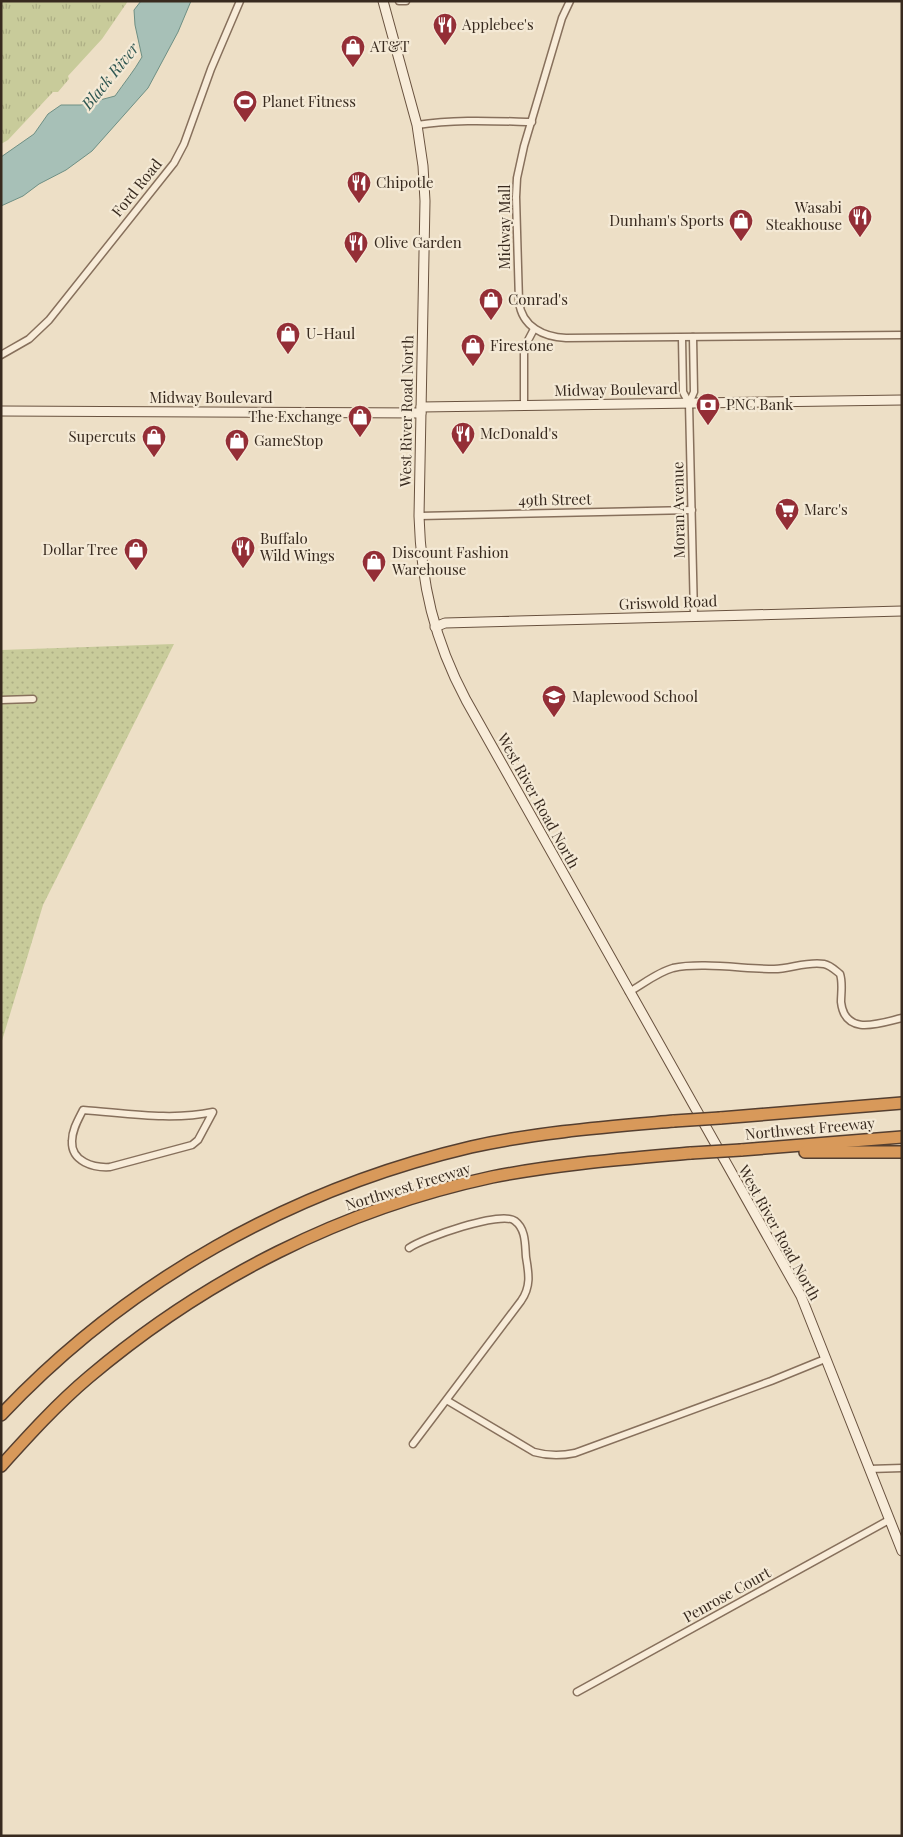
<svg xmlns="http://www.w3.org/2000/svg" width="903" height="1837" viewBox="0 0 903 1837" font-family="'Playfair Display',serif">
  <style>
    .grass { fill: url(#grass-tufts) }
    .park { fill: url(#park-dots) }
    .water { fill: #a7c0b7; stroke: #6e8f84 }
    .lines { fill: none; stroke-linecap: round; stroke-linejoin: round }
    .street-casing { stroke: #87705c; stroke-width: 9 }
    .secondary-casing { stroke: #69523f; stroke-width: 11 }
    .highway-casing { stroke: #553f30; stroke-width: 14 }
    .street { stroke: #f8ecd9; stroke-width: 6 }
    .secondary { stroke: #f8ecd9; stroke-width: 9 }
    .highway { stroke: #d8995a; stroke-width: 11 }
    .highway-bridge-casing { stroke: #553f30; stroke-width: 14; stroke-linecap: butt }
    .highway-bridge { stroke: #d8995a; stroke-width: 11 }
    .labels { text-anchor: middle; stroke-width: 4.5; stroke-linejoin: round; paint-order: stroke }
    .poi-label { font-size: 15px; fill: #382a1f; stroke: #f4e9d5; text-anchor: start }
    .street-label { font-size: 15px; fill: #382a1f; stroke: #f4e9d5 }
    .water-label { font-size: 16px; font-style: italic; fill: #2f5752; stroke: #f4e9d5 }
  </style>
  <defs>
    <pattern id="grass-tufts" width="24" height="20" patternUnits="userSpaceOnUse" patternTransform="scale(1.25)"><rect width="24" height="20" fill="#c8cb9a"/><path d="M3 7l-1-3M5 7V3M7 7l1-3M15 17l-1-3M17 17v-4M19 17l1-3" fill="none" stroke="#adae84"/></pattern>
    <pattern id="park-dots" width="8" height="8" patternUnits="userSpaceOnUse" patternTransform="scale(1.25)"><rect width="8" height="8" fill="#c8cb9a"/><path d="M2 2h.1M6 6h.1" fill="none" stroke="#adae84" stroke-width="1.8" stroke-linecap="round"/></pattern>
  </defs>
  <rect width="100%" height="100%" fill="#eddfc6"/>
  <path class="grass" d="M1,1h127l-26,38 -34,37 1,3 -11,13h-5l-45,48 -7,4z"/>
  <path class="park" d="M174,644l-131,261 -42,139v-394z"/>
  <path class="water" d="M141,1h50l-13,31 -30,56 -56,63 -26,19 -27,14 -16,12 -22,10v-49l33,-23 14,-20 13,-9h20l34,-9c9,-13 19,-25 27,-39l-7,-32 -1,-15z"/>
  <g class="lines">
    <defs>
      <g id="street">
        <path d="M399,1h7"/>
        <path d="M570,1l-8,17 -38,128 -7,32 -1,19 3,105c3,25 25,35 47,36l336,-3"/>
        <path d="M417,125c38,-6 76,-4 115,-3"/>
        <path d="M693,337l1,55 -5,11 5,213"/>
        <path d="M682,338l1,54 6,11"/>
        <path d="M1,355l28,-16 20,-19 125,-157 10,-19 27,-75 29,-68"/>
        <path d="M524,405v-57l10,-19"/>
        <path d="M419,516l273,-6"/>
        <path d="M1,700l32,-1"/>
        <path d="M629,992c14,-8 29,-20 44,-24 28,-6 72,1 101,1 16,0 33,-8 50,-5 6,1 11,6 16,10 3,9 1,19 1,28 4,35 39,21 61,16"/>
        <path d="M83,1110c43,3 88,11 130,2l-15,28 -6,5 -82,22c-16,1 -39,-5 -38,-26 0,-11 6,-21 11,-31z"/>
        <path d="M409,1248c14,-10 93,-38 106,-27 11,8 10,24 11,36 3,17 5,30 -5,44l-108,143"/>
        <path d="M448,1401l86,51c14,4 27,4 41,1l196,-72 54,-22"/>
        <path d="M869,1469l33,-1"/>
        <path d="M577,1692l312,-172"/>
      </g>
      <g id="secondary">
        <path d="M383,1l34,124 6,41 2,35 -6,315c2,67 15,124 47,184l335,596 101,255"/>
        <path d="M421,407l481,-7"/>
        <path d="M1,411l420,2"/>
        <path d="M435,627l10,-4 457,-12"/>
      </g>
      <g id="highway">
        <path d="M720,1118l182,-15"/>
        <path d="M741,1150l161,-13"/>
        <path d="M805,1152h97"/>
        <path d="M1,1415c126,-134 291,-226 470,-268 67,-15 135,-20 203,-26"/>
        <path d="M1,1466c28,-31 56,-62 88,-89 117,-99 254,-168 403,-200 66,-13 132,-18 199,-24"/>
      </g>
    </defs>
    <use href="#street" class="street-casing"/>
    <use href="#secondary" class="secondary-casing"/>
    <use href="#highway" class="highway-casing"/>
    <use href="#street" class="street"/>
    <use href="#secondary" class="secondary"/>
    <use href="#highway" class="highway"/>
    <defs>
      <g id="highway-bridge">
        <path d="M674,1121l46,-3"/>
        <path d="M691,1153l50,-3"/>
      </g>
    </defs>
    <use href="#highway-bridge" class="highway-bridge-casing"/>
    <use href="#highway-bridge" class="highway-bridge"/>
  </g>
  <defs>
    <symbol id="restaurant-pin" viewBox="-11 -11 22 30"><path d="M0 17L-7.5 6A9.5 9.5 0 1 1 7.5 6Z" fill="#942e36" stroke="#f4e9d5"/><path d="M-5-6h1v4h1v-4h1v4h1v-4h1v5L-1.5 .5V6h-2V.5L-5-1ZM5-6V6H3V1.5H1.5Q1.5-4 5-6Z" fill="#fff"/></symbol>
    <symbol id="shop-pin" viewBox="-11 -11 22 30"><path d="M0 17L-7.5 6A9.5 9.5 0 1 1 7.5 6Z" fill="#942e36" stroke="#f4e9d5"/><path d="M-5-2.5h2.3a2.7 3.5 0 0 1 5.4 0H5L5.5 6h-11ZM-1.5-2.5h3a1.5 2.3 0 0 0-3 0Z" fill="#fff"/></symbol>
    <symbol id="stadium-pin" viewBox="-11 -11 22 30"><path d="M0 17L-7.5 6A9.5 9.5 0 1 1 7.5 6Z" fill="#942e36" stroke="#f4e9d5"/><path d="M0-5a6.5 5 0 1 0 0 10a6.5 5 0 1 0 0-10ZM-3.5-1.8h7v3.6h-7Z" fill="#fff"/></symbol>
    <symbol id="bank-pin" viewBox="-11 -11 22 30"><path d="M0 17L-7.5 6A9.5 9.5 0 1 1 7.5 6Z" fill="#942e36" stroke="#f4e9d5"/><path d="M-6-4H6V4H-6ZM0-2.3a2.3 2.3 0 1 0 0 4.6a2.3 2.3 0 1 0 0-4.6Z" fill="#fff"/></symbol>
    <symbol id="supermarket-pin" viewBox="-11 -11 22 30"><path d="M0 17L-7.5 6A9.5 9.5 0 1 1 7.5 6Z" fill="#942e36" stroke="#f4e9d5"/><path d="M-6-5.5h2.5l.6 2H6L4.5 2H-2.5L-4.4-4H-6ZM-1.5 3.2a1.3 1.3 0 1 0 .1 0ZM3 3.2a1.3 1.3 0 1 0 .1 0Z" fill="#fff"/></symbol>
    <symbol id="school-pin" viewBox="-11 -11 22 30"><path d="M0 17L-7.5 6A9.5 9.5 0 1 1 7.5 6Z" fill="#942e36" stroke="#f4e9d5"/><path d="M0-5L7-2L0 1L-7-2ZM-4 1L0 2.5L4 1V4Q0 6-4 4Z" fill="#fff"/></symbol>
  </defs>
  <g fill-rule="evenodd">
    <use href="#restaurant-pin" x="431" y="11" width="28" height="38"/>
    <use href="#shop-pin" x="339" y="33" width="28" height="38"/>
    <use href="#stadium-pin" x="231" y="88" width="28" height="38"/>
    <use href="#restaurant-pin" x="345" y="169" width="28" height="38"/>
    <use href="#restaurant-pin" x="846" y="203" width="28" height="38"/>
    <use href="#shop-pin" x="727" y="207" width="28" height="38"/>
    <use href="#restaurant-pin" x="342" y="229" width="28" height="38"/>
    <use href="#shop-pin" x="477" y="286" width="28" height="38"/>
    <use href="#shop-pin" x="274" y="320" width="28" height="38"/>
    <use href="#shop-pin" x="459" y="332" width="28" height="38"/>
    <use href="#bank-pin" x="694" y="391" width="28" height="38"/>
    <use href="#shop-pin" x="346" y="403" width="28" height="38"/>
    <use href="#restaurant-pin" x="449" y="420" width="28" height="38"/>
    <use href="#shop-pin" x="140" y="423" width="28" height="38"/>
    <use href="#shop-pin" x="223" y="427" width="28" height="38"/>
    <use href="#supermarket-pin" x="773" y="496" width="28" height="38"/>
    <use href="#restaurant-pin" x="229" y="534" width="28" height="38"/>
    <use href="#shop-pin" x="122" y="536" width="28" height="38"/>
    <use href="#shop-pin" x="360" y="548" width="28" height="38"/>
    <use href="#school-pin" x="540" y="683" width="28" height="38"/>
  </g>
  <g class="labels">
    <g class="poi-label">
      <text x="462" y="30">Applebee's</text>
      <text x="370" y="52">AT&amp;T</text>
      <text x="262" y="107">Planet Fitness</text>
      <text x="376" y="188">Chipotle</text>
      <text x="842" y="213" text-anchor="end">Wasabi<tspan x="842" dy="17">Steakhouse</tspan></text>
      <text x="724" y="226" text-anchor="end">Dunham's Sports</text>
      <text x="374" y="248">Olive Garden</text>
      <text x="508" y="305">Conrad's</text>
      <text x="306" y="339">U-Haul</text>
      <text x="490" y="351">Firestone</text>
      <text x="726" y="410">PNC Bank</text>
      <text x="342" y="422" text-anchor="end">The Exchange</text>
      <text x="480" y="439">McDonald's</text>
      <text x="136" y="442" text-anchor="end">Supercuts</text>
      <text x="254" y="446">GameStop</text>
      <text x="804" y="515">Marc's</text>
      <text x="260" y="544">Buffalo<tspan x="260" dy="17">Wild Wings</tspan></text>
      <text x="118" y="555" text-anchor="end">Dollar Tree</text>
      <text x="392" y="558">Discount Fashion<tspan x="392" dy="17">Warehouse</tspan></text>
      <text x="572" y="702">Maplewood School</text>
    </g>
    <g class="street-label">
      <text transform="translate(137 188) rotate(-51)" y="5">Ford Road</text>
      <text transform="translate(505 227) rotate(-90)" y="5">Midway Mall</text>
      <text transform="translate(616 390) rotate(-1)" y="5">Midway Boulevard</text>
      <text x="211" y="403">Midway Boulevard</text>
      <text transform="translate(407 411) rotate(-89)" y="5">West River Road North</text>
      <text transform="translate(555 500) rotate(-1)" y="5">49th Street</text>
      <text transform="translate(679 510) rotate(-91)" y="5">Moran Avenue</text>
      <text transform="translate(668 603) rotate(-2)" y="5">Griswold Road</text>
      <text transform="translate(538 801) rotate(61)" y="5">West River Road North</text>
      <text transform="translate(810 1129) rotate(-5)" y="5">Northwest Freeway</text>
      <text transform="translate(408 1187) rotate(-17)" y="5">Northwest Freeway</text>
      <text transform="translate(779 1233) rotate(61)" y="5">West River Road North</text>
      <text transform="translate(727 1595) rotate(-29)" y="5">Penrose Court</text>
    </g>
    <g class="water-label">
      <text transform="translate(110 76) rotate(-51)" y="6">Black River</text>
    </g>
  </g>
  <rect width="903" height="1837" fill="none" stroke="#382a1f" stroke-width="5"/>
</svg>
